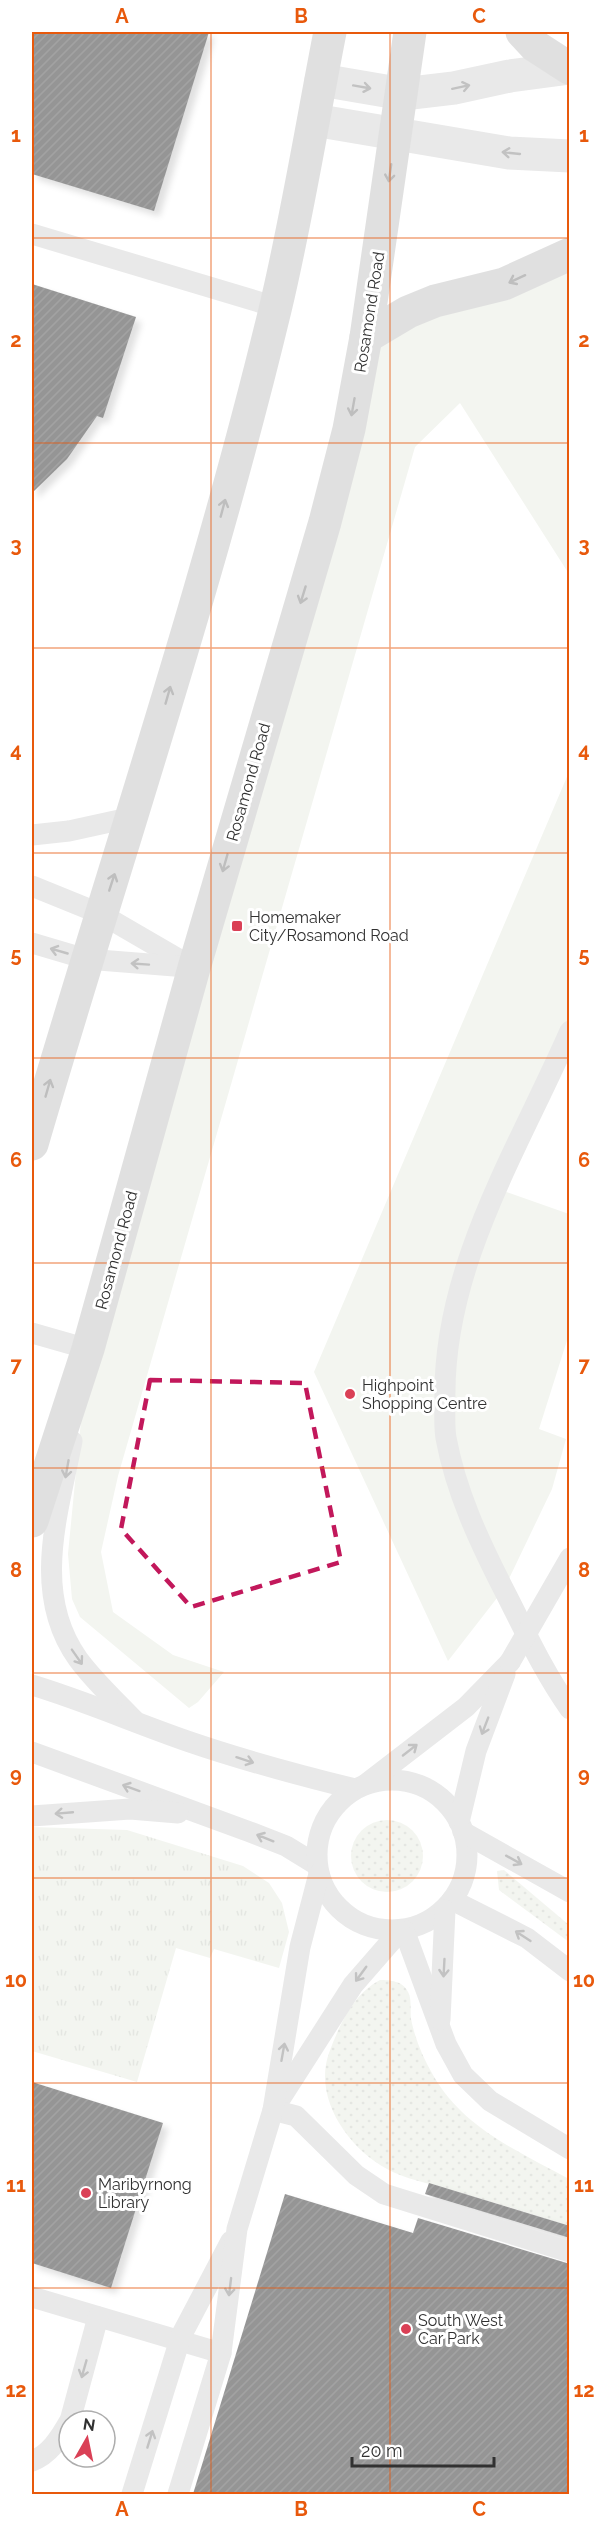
<svg xmlns="http://www.w3.org/2000/svg" width="601" height="2526" viewBox="0 0 601 2526" font-family="Raleway,sans-serif">
  <style>
    .grass { fill: #e4e9dd }
    .park { fill: url(#park-tufts) }
    .garden { fill: url(#garden-dots) }
    .building { fill: url(#building-hatch); filter: url(#shadow) }
    .lines { fill: none; stroke-linecap: round; stroke-linejoin: round }
    .lane { stroke: #cecece; stroke-width: 21 }
    .street { stroke: #cecece; stroke-width: 33 }
    .secondary { stroke: #bbb; stroke-width: 33 }
    .lane-bridge { stroke: #cecece; stroke-width: 21 }
    .oneway { stroke: #787878 }
    .oneway2 { stroke: #6f6f6f }
    .marked { fill: none; stroke: #c2185b; stroke-width: 4.5; stroke-dasharray: 12 8; stroke-linejoin: round }
    .grid { fill: none; stroke: #e8590c; stroke-width: 1.5; stroke-opacity: 0.55 }
    .poi-dot { fill: #da4056; stroke: #fff; stroke-width: 2 }
    .labels { text-anchor: middle; stroke-width: 6; stroke-linejoin: round; paint-order: stroke }
    .street-label { font-size: 16px; fill: #313131; stroke: #fff }
    .poi-label { font-size: 16px; fill: #313131; stroke: #fff; text-anchor: start }
    .neatline { fill: none; stroke: #e8590c; stroke-width: 2 }
    .grid-label { font-size: 20px; text-anchor: middle; font-weight: bold; fill: #e8590c }
  </style>
  <defs>
    <pattern id="park-tufts" width="24" height="20" patternUnits="userSpaceOnUse" patternTransform="scale(1.5)"><rect width="24" height="20" fill="#e4e9dd"/><path d="M3 7l-1-3M5 7V3M7 7l1-3M15 17l-1-3M17 17v-4M19 17l1-3" fill="none" stroke="#c4c8be"/></pattern>
    <pattern id="garden-dots" width="8" height="8" patternUnits="userSpaceOnUse" patternTransform="scale(1.5)"><rect width="8" height="8" fill="#e4e9dd"/><path d="M2 2h.1M6 6h.1" fill="none" stroke="#c4c8be" stroke-width="1.8" stroke-linecap="round"/></pattern>
    <pattern id="building-hatch" width="6" height="6" patternUnits="userSpaceOnUse" patternTransform="scale(1.5)"><rect width="6" height="6" fill="#181818"/><path d="M-1 1l2-2M0 6l6-6M5 7l2-2" fill="none" stroke="#313131"/></pattern>
    <filter id="shadow"><feDropShadow dx="5.5" dy="5.5" stdDeviation="3" flood-color="#0004"/></filter>
  </defs>
  <rect width="100%" height="100%" fill="#fff"/>
  <g class="grass">
    <path d="M569,254v320l-109,-171 -45,44 -297,1029 -17,76 12,60 60,43 51,17 -26,30 -9,6 -109,-91 -8,-18 -4,-45 20,-205 278,-1012z"/>
    <path d="M569,772v256l-71,161 71,25v120l-30,95 27,10 -14,50 -48,100 -56,72 -134,-289z"/>
  </g>
  <path class="park" d="M32,1827l95,3 116,36 26,17 13,20 7,29 -10,36 -65,-19 -4,9 -34,-10 -39,134 -105,-31z"/>
  <g class="garden">
    <circle cx="387" cy="1856" r="36"/>
    <path d="M504,1870l65,55v17l-70,-52 -2,-19z"/>
    <path d="M380,1980c10,0 23,1 28,12 4,7 2,19 3,27 4,20 12,39 22,56 30,53 85,76 136,104v47c-40,-13 -81,-25 -121,-37 -20,-6 -43,-10 -61,-20 -39,-21 -74,-71 -58,-116 10,-27 24,-59 51,-73z"/>
  </g>
  <g class="building">
    <path d="M32,32h177l-55,179 -122,-37z"/>
    <path d="M32,284l104,33 -33,101 -6,-2 -30,43 -35,34z"/>
    <path d="M32,2082l131,41 -52,165 -79,-25z"/>
    <path d="M429,2183l141,43v12l-145,-44z"/>
    <path d="M285,2194l128,39 5,-15 152,46v230h-377z"/>
  </g>
  <g class="lines">
    <g class="lane">
      <path d="M32,234l244,73"/>
      <path d="M32,835l37,-4 64,-14"/>
      <path d="M32,886l69,28 93,54"/>
      <path d="M32,943l54,16 101,8"/>
      <path d="M570,1031c-52,119 -128,237 -125,370 0,12 -1,25 1,37 10,54 33,103 58,152 20,39 40,83 66,119"/>
      <path d="M32,1333l56,16 -2,12"/>
      <path d="M72,1441c-14,73 -41,152 6,218 16,22 37,41 56,61"/>
      <path d="M32,1685c53,16 103,38 155,56 55,19 111,34 168,48"/>
      <path d="M32,1752l218,80 36,14 31,19"/>
      <circle cx="392" cy="1855" r="75"/>
      <path d="M366,1784l100,-77 44,-45"/>
      <path d="M32,1816l98,-7 48,4"/>
      <path d="M459,1822l17,-71 29,-77"/>
      <path d="M463,1832l107,60"/>
      <path d="M452,1900l75,38 43,33"/>
      <path d="M404,1930l42,114 17,31 27,26 80,48"/>
      <path d="M440,2020l5,-110"/>
      <path d="M280,2099l73,-114 47,-54"/>
      <path d="M273,2110l23,6 60,59 28,19 186,58"/>
      <path d="M32,2297l189,56"/>
      <path d="M70,2421l28,-104"/>
      <path d="M32,2461c17,-6 28,-23 37,-39"/>
      <path d="M132,2494l49,-158 50,-95"/>
      <path d="M178,2494l43,-141 16,-124 36,-119 27,-163 19,-73"/>
    </g>
    <g class="street">
      <path d="M321,80l82,14 51,-6 56,-12 60,-8"/>
      <path d="M314,120l195,33 61,3"/>
    </g>
    <g class="secondary">
      <path d="M522,32l13,14 34,22"/>
      <path d="M366,337l42,-25 27,-11 69,-17 66,-30"/>
      <path d="M32,1144c81,-277 175,-552 243,-834 22,-92 37,-186 55,-278"/>
      <path d="M32,1521l56,-172 106,-381 131,-446 24,-93 17,-92 44,-305"/>
    </g>
    <path class="lane-bridge" d="M510,1662l60,-104"/>
  </g>
  <defs><path id="oneway-shaft" d="M-6 0H5M1.5-3L5.5 0L1.5 3" fill="none" stroke-width="1.6" stroke-linecap="round" stroke-linejoin="round" transform="scale(1.5)"/></defs>
  <g class="oneway">
    <use href="#oneway-shaft" transform="translate(362 87) rotate(10)"/>
    <use href="#oneway-shaft" transform="translate(461 87) rotate(-12)"/>
    <use href="#oneway-shaft" transform="translate(511 153) rotate(-174)"/>
    <use href="#oneway-shaft" transform="translate(59 951) rotate(-164)"/>
    <use href="#oneway-shaft" transform="translate(140 964) rotate(-176)"/>
    <use href="#oneway-shaft" transform="translate(67 1469) rotate(100)"/>
    <use href="#oneway-shaft" transform="translate(77 1657) rotate(55)"/>
    <use href="#oneway-shaft" transform="translate(485 1726) rotate(111)"/>
    <use href="#oneway-shaft" transform="translate(410 1750) rotate(-38)"/>
    <use href="#oneway-shaft" transform="translate(245 1760) rotate(18)"/>
    <use href="#oneway-shaft" transform="translate(131 1788) rotate(-160)"/>
    <use href="#oneway-shaft" transform="translate(64 1813) rotate(175)"/>
    <use href="#oneway-shaft" transform="translate(265 1838) rotate(-158)"/>
    <use href="#oneway-shaft" transform="translate(514 1860) rotate(29)"/>
    <use href="#oneway-shaft" transform="translate(523 1936) rotate(-147)"/>
    <use href="#oneway-shaft" transform="translate(444 1968) rotate(93)"/>
    <use href="#oneway-shaft" transform="translate(361 1974) rotate(126)"/>
    <use href="#oneway-shaft" transform="translate(283 2052) rotate(-80)"/>
    <use href="#oneway-shaft" transform="translate(230 2287) rotate(97)"/>
    <use href="#oneway-shaft" transform="translate(84 2369) rotate(106)"/>
    <use href="#oneway-shaft" transform="translate(150 2439) rotate(-73)"/>
  </g>
  <g class="oneway2">
    <use href="#oneway-shaft" transform="translate(390 173) rotate(98)"/>
    <use href="#oneway-shaft" transform="translate(517 279) rotate(155)"/>
    <use href="#oneway-shaft" transform="translate(353 407) rotate(100)"/>
    <use href="#oneway-shaft" transform="translate(223 508) rotate(-75)"/>
    <use href="#oneway-shaft" transform="translate(303 595) rotate(107)"/>
    <use href="#oneway-shaft" transform="translate(168 695) rotate(-74)"/>
    <use href="#oneway-shaft" transform="translate(225 863) rotate(106)"/>
    <use href="#oneway-shaft" transform="translate(112 882) rotate(-72)"/>
    <use href="#oneway-shaft" transform="translate(48 1088) rotate(-74)"/>
  </g>
  <path d="M0 0H601V2526H0ZM150,1380l155,3 36,179 -150,45 -70,-78z" fill="#fff" fill-opacity=".55" fill-rule="evenodd"/>
  <path class="marked" d="M150,1380l155,3 36,179 -150,45 -70,-78z"/>
  <path class="grid" d="M211,32v2462M390,32v2462M32,238h538M32,443h538M32,648h538M32,853h538M32,1058h538M32,1263h538M32,1468h538M32,1673h538M32,1878h538M32,2083h538M32,2288h538"/>
  <g class="poi-dot">
    <rect x="231" y="920" width="12" height="12" rx="3"/>
    <circle cx="350" cy="1394" r="6"/>
    <circle cx="86" cy="2193" r="6"/>
    <circle cx="406" cy="2329" r="6"/>
  </g>
  <g class="labels">
    <g class="street-label">
      <text transform="translate(369 312) rotate(-81)" y="6">Rosamond Road</text>
      <text transform="translate(248 782) rotate(-74)" y="6">Rosamond Road</text>
      <text transform="translate(116 1250) rotate(-75)" y="6">Rosamond Road</text>
    </g>
    <g class="poi-label">
      <text x="249" y="923">Homemaker<tspan x="249" dy="18">City/Rosamond Road</tspan></text>
      <text x="362" y="1391">Highpoint<tspan x="362" dy="18">Shopping Centre</tspan></text>
      <text x="98" y="2190">Maribyrnong<tspan x="98" dy="18">Library</tspan></text>
      <text x="418" y="2326">South West<tspan x="418" dy="18">Car Park</tspan></text>
    </g>
  </g>
  <rect width="601" height="2526" fill="none" stroke="#ffffff" stroke-width="66"/>
  <g transform="translate(87 2439) rotate(9)"><circle r="28" fill="#ffffff" stroke="#adadad" stroke-width="1.5"/>
  <path d="M0-4.5L10 22L0 15L-10 22Z" fill="#da4056"/>
  <text y="-9" font-size="16" font-weight="bold" text-anchor="middle" fill="#313131">N</text>
  </g>
  <path d="M352 2457v9h142v-9" fill="none" stroke="#313131" stroke-width="3"/>
  <text x="361" y="2457" font-size="18" fill="#313131" stroke="#ffffff" stroke-width="4.5" paint-order="stroke">20 m</text>
  <rect x="33" y="33" width="535" height="2460" class="neatline"/>
  <g class="grid-label">
    <text x="122" y="23">A</text>
    <text x="301" y="23">B</text>
    <text x="479" y="23">C</text>
    <text x="16" y="142">1</text>
    <text x="584" y="142">1</text>
    <text x="16" y="347">2</text>
    <text x="584" y="347">2</text>
    <text x="16" y="552">3</text>
    <text x="584" y="552">3</text>
    <text x="16" y="757">4</text>
    <text x="584" y="757">4</text>
    <text x="16" y="962">5</text>
    <text x="584" y="962">5</text>
    <text x="16" y="1167">6</text>
    <text x="584" y="1167">6</text>
    <text x="16" y="1372">7</text>
    <text x="584" y="1372">7</text>
    <text x="16" y="1577">8</text>
    <text x="584" y="1577">8</text>
    <text x="16" y="1782">9</text>
    <text x="584" y="1782">9</text>
    <text x="16" y="1987">10</text>
    <text x="584" y="1987">10</text>
    <text x="16" y="2192">11</text>
    <text x="584" y="2192">11</text>
    <text x="16" y="2397">12</text>
    <text x="584" y="2397">12</text>
    <text x="122" y="2516">A</text>
    <text x="301" y="2516">B</text>
    <text x="479" y="2516">C</text>
  </g>
</svg>
